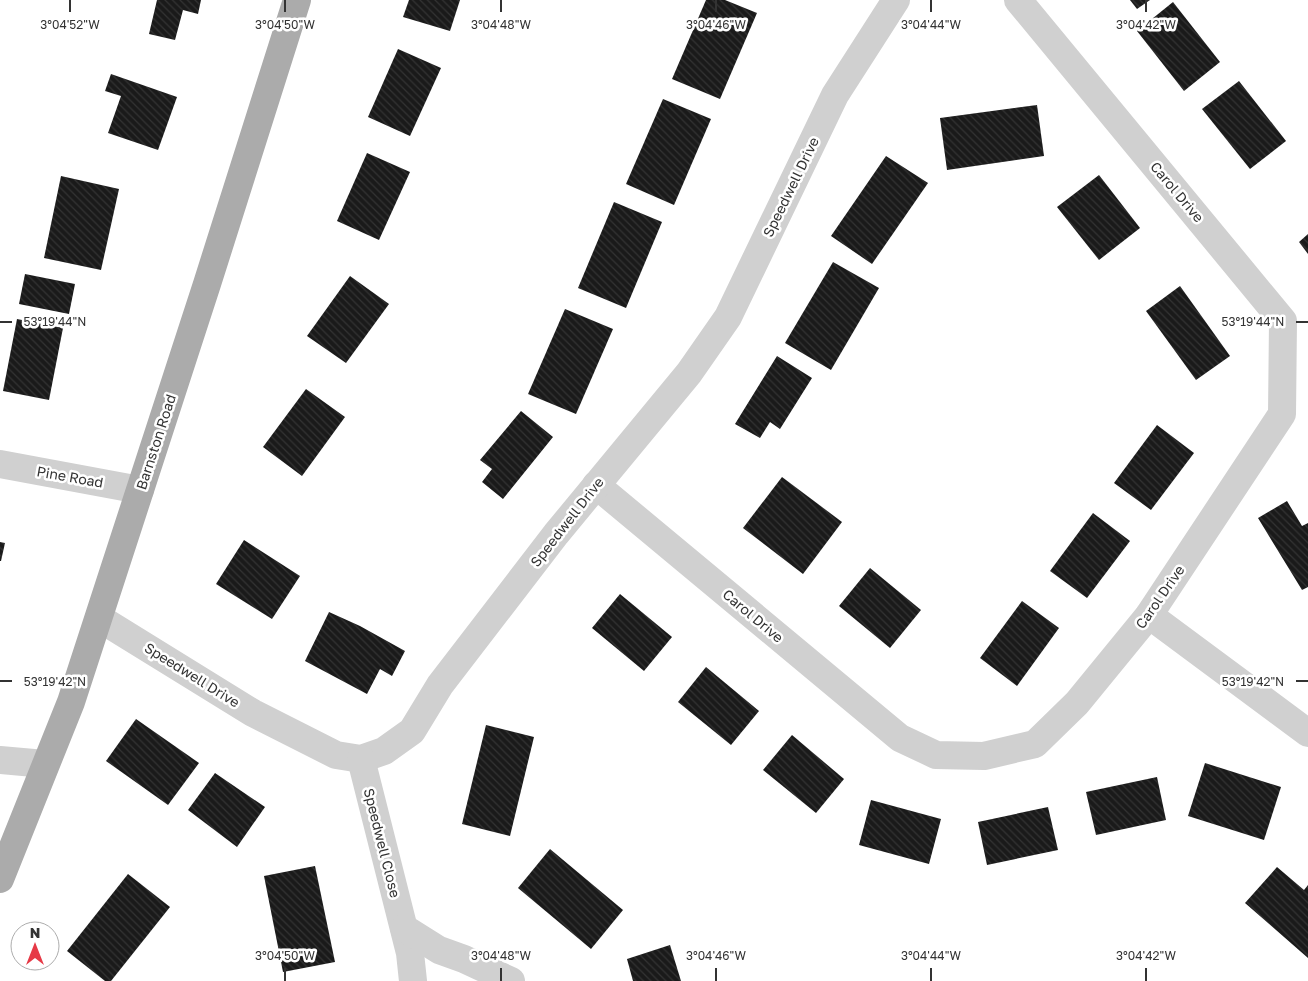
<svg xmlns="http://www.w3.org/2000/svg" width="1308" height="981" viewBox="0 0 1308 981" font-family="'Golos Text',sans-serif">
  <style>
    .building { fill: url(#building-back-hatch) }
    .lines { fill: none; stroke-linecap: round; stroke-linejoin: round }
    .street { stroke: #d0d0d0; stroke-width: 28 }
    .primary { stroke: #ababab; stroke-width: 28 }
    .ticks { fill: none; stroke: #333; stroke-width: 2 }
    .labels { text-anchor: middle; stroke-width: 5; stroke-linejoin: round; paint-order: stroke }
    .street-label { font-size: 14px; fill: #333; stroke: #fff }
    .ticks-label { font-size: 12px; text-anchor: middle; fill: #333; stroke: #fff; stroke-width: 5; stroke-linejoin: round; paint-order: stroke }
  </style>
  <defs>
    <pattern id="building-back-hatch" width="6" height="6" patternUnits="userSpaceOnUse" patternTransform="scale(1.25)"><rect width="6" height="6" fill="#1a1a1a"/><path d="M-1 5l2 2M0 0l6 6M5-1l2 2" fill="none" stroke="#333"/></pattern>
  </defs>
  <rect width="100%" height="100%" fill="#fff"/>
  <g class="building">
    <path d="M157,0h44l-3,14 -15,-4 -8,30 -26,-6z"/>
    <path d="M409,0h51l-10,31 -47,-14z"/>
    <path d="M706,0h19l32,13 -37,86 -48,-20z"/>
    <path d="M1130,0h20l-13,9z"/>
    <path d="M1173,2l47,60 -36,29 -47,-60z"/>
    <path d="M398,49l43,19 -31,68 -42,-19z"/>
    <path d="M111,74l66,23 -19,53 -50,-17 13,-37 -16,-5z"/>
    <path d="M1239,81l47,60 -36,28 -48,-60z"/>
    <path d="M663,99l48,20 -37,86 -48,-21z"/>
    <path d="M1037,105l7,51 -97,14 -7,-52z"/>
    <path d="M367,153l43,19 -31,68 -42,-19z"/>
    <path d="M886,156l42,27 -56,81 -41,-28z"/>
    <path d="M1099,175l41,53 -41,32 -42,-53z"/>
    <path d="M61,176l58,13 -18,81 -57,-12z"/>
    <path d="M614,202l48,20 -36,86 -48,-20z"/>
    <path d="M1308,234v20l-9,-12z"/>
    <path d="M833,262l46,26 -48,82 -46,-27z"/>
    <path d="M25,274l50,10 -6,30 -50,-10z"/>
    <path d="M350,276l39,28 -43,59 -39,-27z"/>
    <path d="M1180,286l50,70 -34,24 -50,-69z"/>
    <path d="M565,309l48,20 -37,85 -48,-20z"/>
    <path d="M17,319l46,9 -14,72 -46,-9z"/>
    <path d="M777,356l35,22 -32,51 -10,-7 -10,16 -25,-14z"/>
    <path d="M306,389l39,28 -43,59 -39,-29z"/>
    <path d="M521,411l32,26 -50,62 -21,-17 10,-13 -12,-9z"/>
    <path d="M1157,425l37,28 -43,57 -37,-27z"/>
    <path d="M782,477l60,45 -39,52 -60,-46z"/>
    <path d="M1287,501l15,25 6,-3v64l-6,3 -44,-72z"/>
    <path d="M1093,513l37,28 -43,57 -37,-27z"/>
    <path d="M244,540l56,36 -28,43 -56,-35z"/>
    <path d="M0,542l5,1 -4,18h-1z"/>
    <path d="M870,568l51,42 -31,38 -51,-42z"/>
    <path d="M620,594l52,43 -28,34 -52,-43z"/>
    <path d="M1022,601l37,27 -42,58 -37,-28z"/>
    <path d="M329,612l31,14 45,25 -13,25 -12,-7 -13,25 -62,-33z"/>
    <path d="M706,667l53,44 -28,34 -53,-43z"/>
    <path d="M136,719l63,44 -31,42 -62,-44z"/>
    <path d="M486,725l48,12 -24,99 -48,-12z"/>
    <path d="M792,735l52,44 -28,34 -53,-43z"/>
    <path d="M1205,763l76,24 -17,53 -76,-24z"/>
    <path d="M215,773l50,34 -28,40 -49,-37z"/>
    <path d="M1157,777l9,43 -70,15 -10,-43z"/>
    <path d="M871,800l70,19 -12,45 -70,-19z"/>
    <path d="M1048,807l10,43 -71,15 -9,-43z"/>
    <path d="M550,849l73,61 -32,39 -73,-61z"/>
    <path d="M315,866l20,96 -52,10 -19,-96z"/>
    <path d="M1277,867l27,23 4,-5v73l-63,-55z"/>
    <path d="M128,874l42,33 -59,74h-6l-38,-30z"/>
    <path d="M670,945l11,36h-48l-6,-22z"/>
  </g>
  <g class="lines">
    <g class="street">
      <path d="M0,464l140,26"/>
      <path d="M596,485l304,253 36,17 48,1 51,-12 42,-41 72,-88 133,-201 1,-93 -265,-321"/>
      <path d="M1149,615l159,118"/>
      <path d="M99,618l154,95 83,42 25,4 23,-8 28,-20 28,-46 116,-151 133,-161 39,-56 107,-222 61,-95"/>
      <path d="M361,759l49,194 3,28"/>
      <path d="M0,760l45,4"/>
      <path d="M404,928l35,22 25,9 47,22"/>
    </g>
    <path class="primary" d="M0,879l71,-177 136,-418 90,-284"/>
  </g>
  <path class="ticks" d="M70,0v12M285,0v12M501,0v12M716,0v12M931,0v12M1146,0v12M0,322h12M1296,322h12M0,681h12M1296,681h12M285,968v13M501,968v13M716,968v13M931,968v13M1146,968v13"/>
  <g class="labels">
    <g class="street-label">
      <text transform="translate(791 187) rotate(-64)" y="5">Speedwell Drive</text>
      <text transform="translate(1177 192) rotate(50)" y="5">Carol Drive</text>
      <text transform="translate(156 442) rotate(-72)" y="5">Barnston Road</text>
      <text transform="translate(70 477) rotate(10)" y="5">Pine Road</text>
      <text transform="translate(567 522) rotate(-52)" y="5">Speedwell Drive</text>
      <text transform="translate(1160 597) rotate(-55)" y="5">Carol Drive</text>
      <text transform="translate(753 616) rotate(40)" y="5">Carol Drive</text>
      <text transform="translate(192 675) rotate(32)" y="5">Speedwell Drive</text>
      <text transform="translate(382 843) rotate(76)" y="5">Speedwell Close</text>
    </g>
  </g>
  <g class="ticks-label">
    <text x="70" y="29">3°04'52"W</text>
    <text x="285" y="29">3°04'50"W</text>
    <text x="501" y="29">3°04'48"W</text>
    <text x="716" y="29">3°04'46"W</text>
    <text x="931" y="29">3°04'44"W</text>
    <text x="1146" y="29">3°04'42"W</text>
    <text x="55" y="326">53°19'44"N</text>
    <text x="1253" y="326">53°19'44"N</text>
    <text x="55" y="686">53°19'42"N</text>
    <text x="1253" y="686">53°19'42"N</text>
    <text x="285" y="960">3°04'50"W</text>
    <text x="501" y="960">3°04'48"W</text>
    <text x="716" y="960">3°04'46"W</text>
    <text x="931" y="960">3°04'44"W</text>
    <text x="1146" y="960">3°04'42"W</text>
  </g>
  <g transform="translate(35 946)"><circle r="24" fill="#ffffff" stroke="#adadad"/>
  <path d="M0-4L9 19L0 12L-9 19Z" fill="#e63946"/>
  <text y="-8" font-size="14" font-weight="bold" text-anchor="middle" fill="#333333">N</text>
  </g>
</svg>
